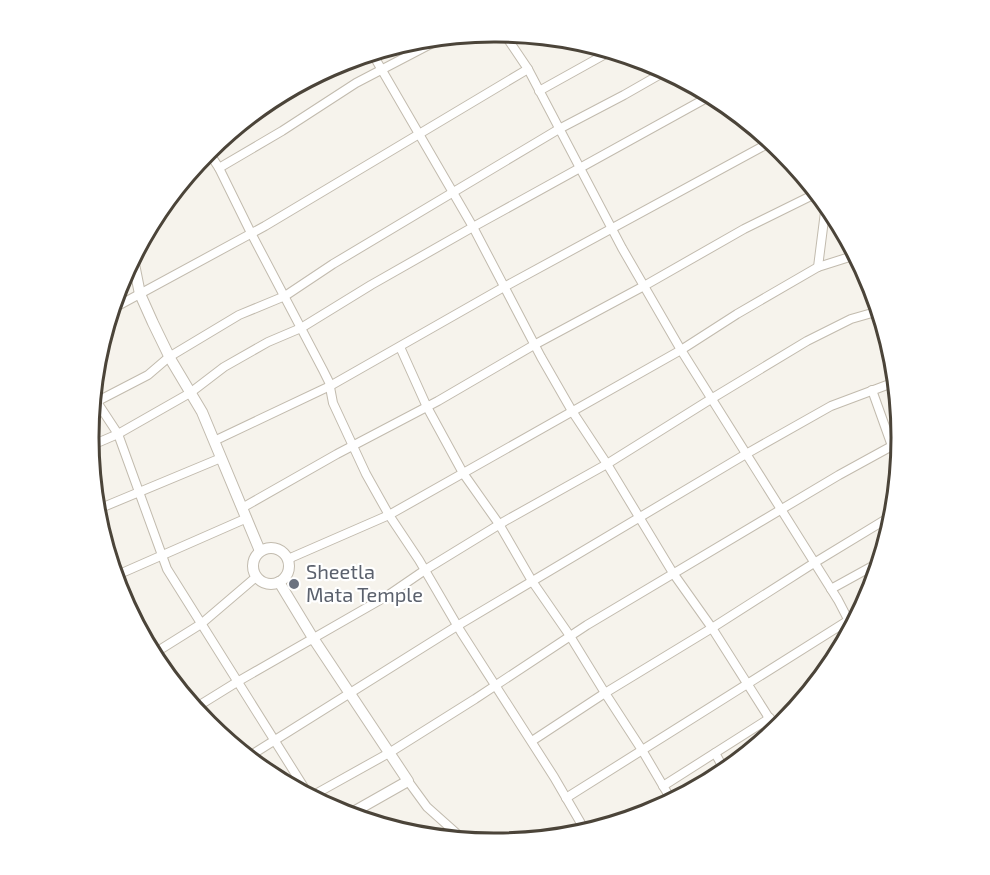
<svg xmlns="http://www.w3.org/2000/svg" width="990" height="875" viewBox="0 0 990 875" font-family="'Exo 2',sans-serif">
  <style>
    .lines { fill: none; stroke-linecap: round; stroke-linejoin: round }
    .minor-casing { stroke: #c2bbae; stroke-width: 10 }
    .tertiary-casing { stroke: #c2bbae; stroke-width: 12 }
    .minor { stroke: #fff; stroke-width: 8 }
    .tertiary { stroke: #fff; stroke-width: 10 }
    .worship-dot { fill: #6b7280; stroke: #fff; stroke-width: 2 }
    .labels { text-anchor: middle; stroke-width: 4.5; stroke-linejoin: round; paint-order: stroke }
    .worship-label { font-size: 20px; fill: #5b616d; stroke: #fff; text-anchor: start }
    .rim { fill: none; stroke: #4b4439; stroke-width: 3 }
  </style>
  <rect width="100%" height="100%" fill="#f6f3ec"/>
  <g class="lines">
    <defs>
      <g id="minor">
        <path d="M503,32l25,37 94,179 59,102 157,250 14,27"/>
        <path d="M372,53l101,174 68,130 31,54 35,53 66,109 39,55 64,101"/>
        <path d="M539,91l72,-40"/>
        <path d="M208,151l11,17 32,65 72,137 6,12 4,21 33,71 23,41 30,45 42,72 93,145 32,55"/>
        <path d="M219,168l63,-37 74,-48 90,-47"/>
        <path d="M818,267l38,-12"/>
        <path d="M112,309l153,-83 263,-157"/>
        <path d="M400,347l27,60 36,66 36,51 33,57 38,55 35,57 37,57 30,51"/>
        <path d="M872,390l20,56"/>
        <path d="M93,396l25,38 49,135 143,228"/>
        <path d="M92,404l56,-29 21,-18 70,-42 46,-19 48,-32 226,-135 65,-34 42,-24"/>
        <path d="M214,441l116,-55 174,-99 267,-145"/>
        <path d="M90,446l28,-12 72,-41 34,-26 44,-25 33,-14 70,-43 102,-58 239,-132"/>
        <path d="M242,508l95,-54 101,-53 96,-56 110,-59 100,-57 73,-36"/>
        <path d="M96,510l125,-52"/>
        <path d="M288,559l101,-44 292,-165 56,-36 81,-47 8,-63"/>
        <path d="M115,576l132,-58"/>
        <path d="M831,589l49,-27"/>
        <path d="M153,654l48,-30 55,-47"/>
        <path d="M195,708l42,-26 150,-86 38,-26 80,-49 102,-57 104,-65 96,-58 44,-22 28,-8"/>
        <path d="M532,741l73,-48 107,-65 102,-65 79,-48"/>
        <path d="M715,753l10,18"/>
        <path d="M248,757l209,-131 289,-172 85,-48 64,-24"/>
        <path d="M408,781l19,26 37,33"/>
        <path d="M663,786l107,-68"/>
        <path d="M310,797l79,-44 86,-54 112,-74 252,-150 62,-34"/>
        <path d="M566,798l283,-178"/>
      </g>
      <g id="tertiary">
        <path d="M133,259l7,35 13,29 18,37 31,52 58,139"/>
        <circle cx="271" cy="566" r="18"/>
        <path d="M279,582l34,56 95,143 -60,34"/>
      </g>
    </defs>
    <use href="#minor" class="minor-casing"/>
    <use href="#tertiary" class="tertiary-casing"/>
    <use href="#minor" class="minor"/>
    <use href="#tertiary" class="tertiary"/>
  </g>
  <circle class="worship-dot" cx="294" cy="584" r="6"/>
  <g class="labels">
    <g class="worship-label">
      <text x="306" y="579">Sheetla<tspan x="306" dy="23">Mata Temple</tspan></text>
    </g>
  </g>
  <path d="M0 0H990V875H0ZM494 42H496A395 395 0 0 1 891 437V438A395 395 0 0 1 496 833H494A395 395 0 0 1 99 438V437A395 395 0 0 1 494 42Z" fill="#fff" fill-rule="evenodd"/>
  <path class="rim" d="M494 42H496A395 395 0 0 1 891 437V438A395 395 0 0 1 496 833H494A395 395 0 0 1 99 438V437A395 395 0 0 1 494 42Z"/>
</svg>
